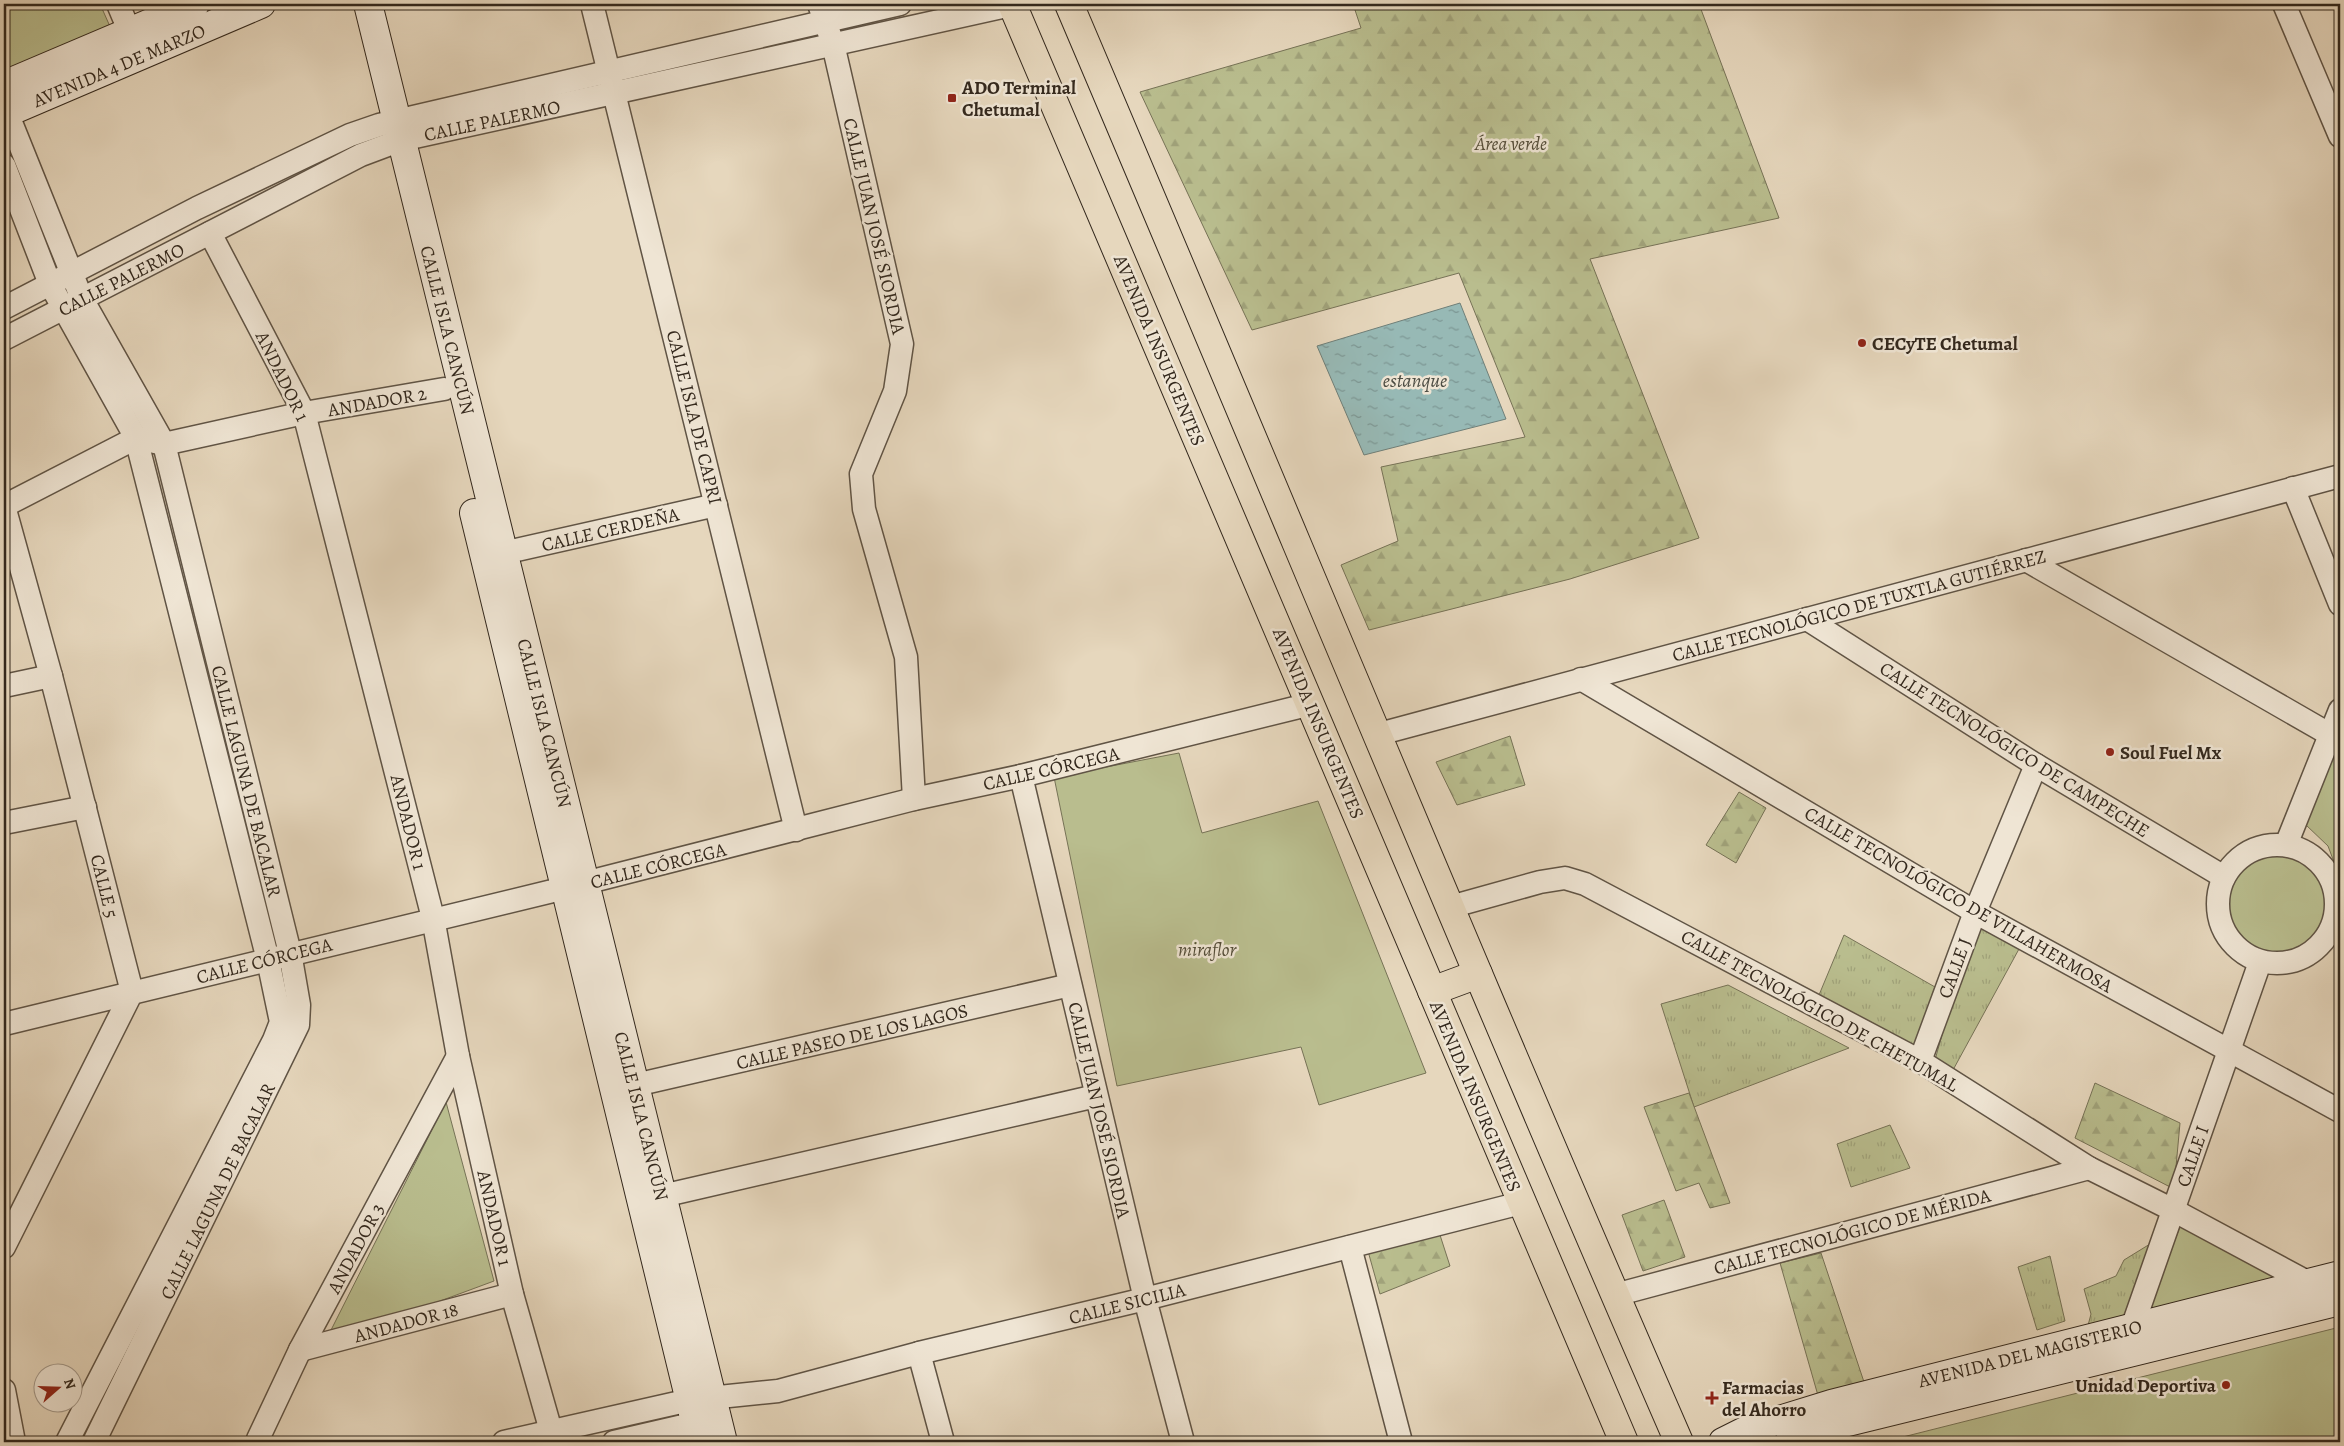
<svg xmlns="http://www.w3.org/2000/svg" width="2344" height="1446" viewBox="0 0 2344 1446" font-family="Alegreya,serif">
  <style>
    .grass { fill: url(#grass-tufts); stroke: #767256 }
    .forest { fill: url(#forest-firs); stroke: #767256 }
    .park { fill: #b9bd8e; stroke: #767256 }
    .water { fill: url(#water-ripples); stroke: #6f7f78 }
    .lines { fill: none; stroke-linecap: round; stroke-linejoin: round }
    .street-casing { stroke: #605445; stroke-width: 25 }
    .secondary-casing { stroke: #33281d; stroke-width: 30 }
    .primary-casing { stroke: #33281d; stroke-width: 30 }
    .street { stroke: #efe5d4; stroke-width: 22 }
    .secondary { stroke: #efe5d4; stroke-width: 28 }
    .primary { stroke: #e6d7bd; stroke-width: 28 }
    .poi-dot { fill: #8f2418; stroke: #efe5d4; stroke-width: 2 }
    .labels { text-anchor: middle; stroke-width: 5; stroke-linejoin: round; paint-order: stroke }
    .street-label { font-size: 19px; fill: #33281d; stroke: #efe5d4 }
    .poi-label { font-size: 19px; font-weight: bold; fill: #33281d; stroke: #efe5d4; text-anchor: start }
    .park-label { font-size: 19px; font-style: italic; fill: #544d39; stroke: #efe5d4 }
    .water-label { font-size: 20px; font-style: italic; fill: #4c4c43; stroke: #efe5d4 }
  </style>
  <defs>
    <pattern id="grass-tufts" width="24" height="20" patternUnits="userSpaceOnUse" patternTransform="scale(1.25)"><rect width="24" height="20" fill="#b9bd8e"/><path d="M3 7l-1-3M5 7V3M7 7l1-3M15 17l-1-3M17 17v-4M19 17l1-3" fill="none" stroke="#a0a27a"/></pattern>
    <pattern id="forest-firs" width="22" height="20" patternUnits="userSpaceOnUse" patternTransform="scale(1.25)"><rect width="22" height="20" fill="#b9bd8e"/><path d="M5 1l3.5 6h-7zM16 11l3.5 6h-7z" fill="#a0a27a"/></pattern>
    <pattern id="water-ripples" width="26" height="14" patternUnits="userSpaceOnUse" patternTransform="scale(1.25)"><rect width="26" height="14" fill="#97b9b5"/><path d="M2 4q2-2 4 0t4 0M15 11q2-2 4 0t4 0" fill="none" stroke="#7c9693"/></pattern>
  </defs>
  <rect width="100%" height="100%" fill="#e6d7bd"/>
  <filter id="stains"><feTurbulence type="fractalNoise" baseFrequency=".004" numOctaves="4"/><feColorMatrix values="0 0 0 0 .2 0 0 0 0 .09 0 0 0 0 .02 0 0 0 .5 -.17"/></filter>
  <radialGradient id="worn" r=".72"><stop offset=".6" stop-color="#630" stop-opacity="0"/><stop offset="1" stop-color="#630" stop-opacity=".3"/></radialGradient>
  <g class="grass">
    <path d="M1979,925l40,24 -66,121 -18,-10 10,-36z"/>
    <path d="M1844,935l91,52 -22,61 -94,-53z"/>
    <path d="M1728,985l121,63 -155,59 -33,-103z"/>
    <path d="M1890,1125l20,43 -59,19 -14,-43z"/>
    <path d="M2150,1244l-22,73 -42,16 5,-19 -7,-25 32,-13 8,-16z"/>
    <path d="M2050,1256l15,65 -28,9 -19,-63z"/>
  </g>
  <g class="forest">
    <path d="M1353,4h346l80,214 -189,41 109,279 -129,41 -201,51 -28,-65 57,-24 -17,-74 144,-30 -66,-164 -207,57 -112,-238 221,-64z"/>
    <path d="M1510,736l15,49 -68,20 -21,-43z"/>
    <path d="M1739,792l27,16 -30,55 -30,-18z"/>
    <path d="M2095,1083l85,40 -6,66 -99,-51z"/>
    <path d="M1689,1093l41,110 -20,5 -11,-25 -23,8 -32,-84z"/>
    <path d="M1664,1200l21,57 -42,14 -21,-56z"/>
    <path d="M1439,1232l11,34 -70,28 -14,-50z"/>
    <path d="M1821,1253l44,132 -46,14 -39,-136z"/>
  </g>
  <g class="park">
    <path d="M4,4h96l12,27 -106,39 -2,-6z"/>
    <path d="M2340,722v156l-12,-32 -22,-21z"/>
    <path d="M1179,753l23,80 116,-32 108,272 -107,32 -18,-58 -184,39 -63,-309z"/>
    <circle cx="2276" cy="902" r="53"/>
    <path d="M446,1102l48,179 -105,39 -62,18z"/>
    <path d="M2183,1219l110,59 -147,37z"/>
    <path d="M2340,1327v115h-457z"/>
  </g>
  <path class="water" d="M1460,303l46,116 -142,36 -47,-109z"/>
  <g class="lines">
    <defs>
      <g id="street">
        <path d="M118,4l18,43"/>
        <path d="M592,4l204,826"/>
        <path d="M819,4l14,40 69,300 -7,47 -34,83 3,35 42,148 8,142"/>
        <path d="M2284,4l56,132"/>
        <path d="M4,105l78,194 82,145 126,509 9,52 -1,20 -204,417"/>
        <path d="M4,165l46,119 86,154 132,522 13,62 -7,18 -207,402"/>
        <path d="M210,233l94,180 129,505 25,138 54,238 39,137"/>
        <path d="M4,308l193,-100 153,-73 29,-10 521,-121"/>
        <path d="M4,339l357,-184 40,-15 615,-136"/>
        <path d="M2293,488l47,116"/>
        <path d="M4,506l47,170 81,316 -128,255"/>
        <path d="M4,506l132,-68 28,6 140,-31 140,-24"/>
        <path d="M488,553h15l213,-48"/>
        <path d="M2026,560l303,174"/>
        <path d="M1807,619l229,146 188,112"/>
        <path d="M1581,679l394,233 365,199"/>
        <path d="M4,686l47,-10"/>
        <path d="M1379,734l961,-258"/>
        <path d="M1021,776l124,523 38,143"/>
        <path d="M4,823l81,-16"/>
        <circle cx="2277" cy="904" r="59"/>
        <path d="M2286,845l54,-135"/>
        <path d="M1450,907l90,-25 25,-4 20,6 335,177 169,107 84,42 136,73 3,8"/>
        <path d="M4,1024l561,-136 349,-89 107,-23 290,-72"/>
        <path d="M1920,1061l55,-149 61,-147"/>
        <path d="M618,1089l452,-104"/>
        <path d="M662,1196l434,-100"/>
        <path d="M1350,1247l51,195"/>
        <path d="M1615,1295l474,-127"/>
        <path d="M2134,1341l-2,-13 128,-366"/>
        <path d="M300,1350l212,-56"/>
        <path d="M919,1353l24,89"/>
        <path d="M4,1390l10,52"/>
        <path d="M259,1442l-1,-3 42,-89 158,-294"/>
        <path d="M504,1442l186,-42 88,-9 141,-38 226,-54 376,-96"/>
        <path d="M614,1442l82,-19 13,-11"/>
      </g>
      <g id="secondary">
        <path d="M368,4l355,1438"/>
        <path d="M4,85l191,-81"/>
        <path d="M4,114l257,-110"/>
        <path d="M474,513l226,929"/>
        <path d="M1723,1442l24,-12 84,-26 509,-129"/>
        <path d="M1789,1442l55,-19 496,-122"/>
      </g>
      <g id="primary">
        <path d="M1012,4l612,1438"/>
        <path d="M1069,4c204,479 402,961 610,1438"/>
        <path d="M1432,991l46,-17"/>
      </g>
    </defs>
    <use href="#street" class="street-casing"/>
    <use href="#secondary" class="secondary-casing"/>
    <use href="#primary" class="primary-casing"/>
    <use href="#street" class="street"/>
    <use href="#secondary" class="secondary"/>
    <use href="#primary" class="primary"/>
  </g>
  <g class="poi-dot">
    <rect x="947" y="93" width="10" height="10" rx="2.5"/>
    <circle cx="1862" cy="343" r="5"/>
    <circle cx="2110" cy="752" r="5"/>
    <circle cx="2226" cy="1385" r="5"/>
    <path d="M1709.5 1390.5h5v5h5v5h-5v5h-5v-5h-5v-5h5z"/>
  </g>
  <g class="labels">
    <g class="street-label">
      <text transform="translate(119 65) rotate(-23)" y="7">AVENIDA 4 DE MARZO</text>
      <text transform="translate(492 120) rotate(-12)" y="7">CALLE PALERMO</text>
      <text transform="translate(875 226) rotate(77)" y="7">CALLE JUAN JOSÉ SIORDIA</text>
      <text transform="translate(121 279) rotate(-27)" y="7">CALLE PALERMO</text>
      <text transform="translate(448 330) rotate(76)" y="7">CALLE ISLA CANCÚN</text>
      <text transform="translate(1160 350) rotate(67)" y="7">AVENIDA INSURGENTES</text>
      <text transform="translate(283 376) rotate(64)" y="7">ANDADOR 1</text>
      <text transform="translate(377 401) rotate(-10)" y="7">ANDADOR 2</text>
      <text transform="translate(695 417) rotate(76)" y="7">CALLE ISLA DE CAPRI</text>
      <text transform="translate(610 529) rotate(-13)" y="7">CALLE CERDEÑA</text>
      <text transform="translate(1859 605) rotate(-15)" y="7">CALLE TECNOLÓGICO DE TUXTLA GUTIÉRREZ</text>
      <text transform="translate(545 723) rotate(76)" y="7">CALLE ISLA CANCÚN</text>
      <text transform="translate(1319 723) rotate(67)" y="7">AVENIDA INSURGENTES</text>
      <text transform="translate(2015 749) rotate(32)" y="7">CALLE TECNOLÓGICO DE CAMPECHE</text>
      <text transform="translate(1051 768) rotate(-13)" y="7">CALLE CÓRCEGA</text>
      <text transform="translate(247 781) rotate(76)" y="7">CALLE LAGUNA DE BACALAR</text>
      <text transform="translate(409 822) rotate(76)" y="7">ANDADOR 1</text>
      <text transform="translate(658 865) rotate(-14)" y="7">CALLE CÓRCEGA</text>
      <text transform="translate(105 886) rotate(76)" y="7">CALLE 5</text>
      <text transform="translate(1959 899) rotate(30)" y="7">CALLE TECNOLÓGICO DE VILLAHERMOSA</text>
      <text transform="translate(264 960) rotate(-14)" y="7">CALLE CÓRCEGA</text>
      <text transform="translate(1954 968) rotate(-70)" y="7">CALLE J</text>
      <text transform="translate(1820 1010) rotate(29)" y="7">CALLE TECNOLÓGICO DE CHETUMAL</text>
      <text transform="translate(852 1036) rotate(-13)" y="7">CALLE PASEO DE LOS LAGOS</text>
      <text transform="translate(1476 1096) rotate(67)" y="7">AVENIDA INSURGENTES</text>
      <text transform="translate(1100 1110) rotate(77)" y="7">CALLE JUAN JOSÉ SIORDIA</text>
      <text transform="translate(642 1116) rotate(76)" y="7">CALLE ISLA CANCÚN</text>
      <text transform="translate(2192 1156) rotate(-71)" y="7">CALLE I</text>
      <text transform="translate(217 1191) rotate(-64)" y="7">CALLE LAGUNA DE BACALAR</text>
      <text transform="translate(495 1218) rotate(77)" y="7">ANDADOR 1</text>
      <text transform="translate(1852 1231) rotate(-15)" y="7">CALLE TECNOLÓGICO DE MÉRIDA</text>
      <text transform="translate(355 1248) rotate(-62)" y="7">ANDADOR 3</text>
      <text transform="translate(1127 1303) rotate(-14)" y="7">CALLE SICILIA</text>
      <text transform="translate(406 1322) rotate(-15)" y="7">ANDADOR 18</text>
      <text transform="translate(2030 1353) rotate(-14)" y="7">AVENIDA DEL MAGISTERIO</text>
    </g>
    <g class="poi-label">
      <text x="962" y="94">ADO Terminal<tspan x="962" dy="22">Chetumal</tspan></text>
      <text x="1872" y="350">CECyTE Chetumal</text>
      <text x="2120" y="759">Soul Fuel Mx</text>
      <text x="2216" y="1392" text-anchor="end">Unidad Deportiva</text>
      <text x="1722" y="1394">Farmacias<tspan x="1722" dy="22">del Ahorro</tspan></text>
    </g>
    <g class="park-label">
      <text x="1511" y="150">Área verde</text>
      <text x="1207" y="956">miraflor</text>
    </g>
    <g class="water-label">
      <text x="1415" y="387">estanque</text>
    </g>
  </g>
  <rect width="2344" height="1446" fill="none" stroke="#e6d7bd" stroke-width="20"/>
  <rect x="5" y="5" width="2334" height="1436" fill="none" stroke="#33281d" stroke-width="2.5"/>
  <rect x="10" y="10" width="2324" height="1426" fill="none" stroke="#33281d"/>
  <g transform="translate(58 1388) rotate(70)"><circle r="24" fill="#efe5d4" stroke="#a4998b"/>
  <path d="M0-4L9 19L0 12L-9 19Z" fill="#8f2418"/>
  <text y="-8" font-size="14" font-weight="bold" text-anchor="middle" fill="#33281d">N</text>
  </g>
  <rect width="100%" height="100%" filter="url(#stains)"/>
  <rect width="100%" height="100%" fill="url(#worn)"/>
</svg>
